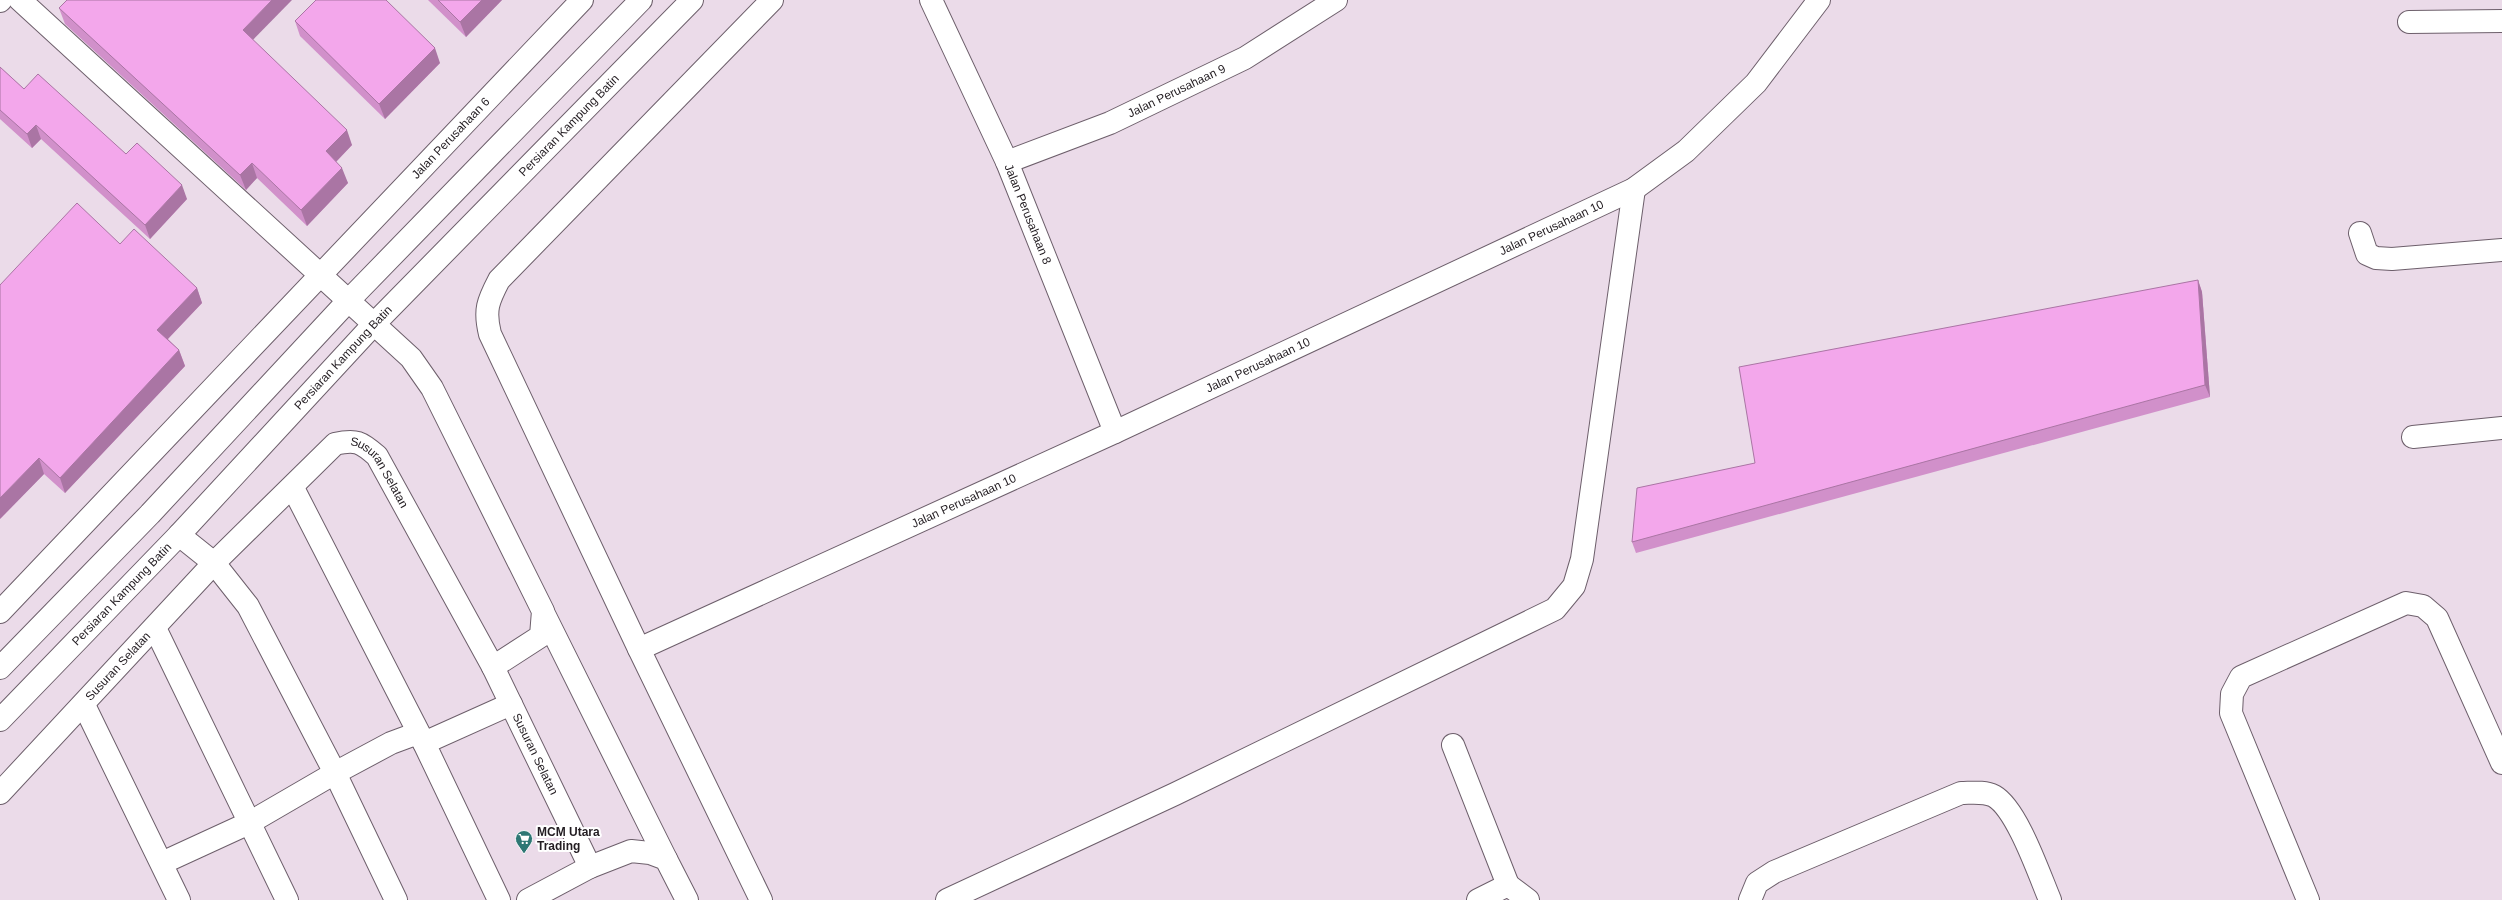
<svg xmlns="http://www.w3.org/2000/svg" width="2502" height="900" viewBox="0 0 2502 900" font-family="Arial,sans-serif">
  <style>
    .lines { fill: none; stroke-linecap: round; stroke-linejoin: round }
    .minor-casing { stroke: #6d5f6b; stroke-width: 24 }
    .minor { stroke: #fff; stroke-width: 22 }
    .wall { fill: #d190ca }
    .shaded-wall { fill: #aa75a4 }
    .building { fill: #f3a7eb; stroke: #aa75a4 }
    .labels { text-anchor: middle; stroke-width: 4; stroke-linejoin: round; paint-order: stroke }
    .street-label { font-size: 12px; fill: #231d22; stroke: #fff }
    .poi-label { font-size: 12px; font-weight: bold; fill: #231d22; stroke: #fff; text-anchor: start }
  </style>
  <rect width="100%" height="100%" fill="#ebdbe9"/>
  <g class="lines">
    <defs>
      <g id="minor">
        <path d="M20,0l391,358 21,30 111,223 -2,25 -48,31"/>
        <path id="s1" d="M931,0l76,162 108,270"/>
        <path d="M0,1l1,-1"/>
        <path d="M2409,22l93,-1"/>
        <path id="s2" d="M1007,162l103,-39 135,-65 91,-58"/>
        <path d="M2360,233l7,21 9,4 16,1 110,-9"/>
        <path d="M2413,437l89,-9"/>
        <path d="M293,488l131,255 75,157"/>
        <path d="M179,535l35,28 34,43 87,167 61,127"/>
        <path id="s3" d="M0,612l582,-612"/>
        <path d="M543,612l123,247"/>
        <path d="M155,628l132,272"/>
        <path id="s4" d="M639,649l476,-217 519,-243 52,-38 70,-68 63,-83"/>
        <path d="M0,668l150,-154 198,-213 293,-301"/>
        <path d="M84,705l95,195"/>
        <path id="s5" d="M0,720l179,-185 195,-211 318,-324"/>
        <path d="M424,743l87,-39"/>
        <path d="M1453,745l55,140"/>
        <path id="s6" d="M0,793l214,-230 121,-119c21,-5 26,-2 42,12l116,211 97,200"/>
        <path d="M162,863l87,-40 86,-50 56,-30 27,-10"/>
        <path d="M528,900l62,-33 41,-16 19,2 16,6 21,41"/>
        <path d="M761,900l-122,-251 -149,-315c-6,-24 -2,-33 9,-54l273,-280"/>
        <path d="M947,900l228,-106 380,-185 19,-23 8,-27 52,-370"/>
        <path d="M1478,900l30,-15 20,15"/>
        <path d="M1750,900l7,-17 17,-11 187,-79c10,0 23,-2 33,3 23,13 45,78 56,104"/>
        <path d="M2308,900l-77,-187 1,-19 9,-17 165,-74 17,3 14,12 65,145"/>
      </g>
    </defs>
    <use href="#minor" class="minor-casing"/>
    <use href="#minor" class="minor"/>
  </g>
  <g class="wall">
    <path d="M428,0h74l-36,37z"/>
    <path d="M59,8l194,32 99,105 -16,17 12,21 -41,43 -50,-48 -11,12 -181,-166z"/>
    <path d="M295,21l145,42 -55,56 -85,-83z"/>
    <path d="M0,67l24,22 102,65 61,45 -37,40 -109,-100 -9,9 -32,-29z"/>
    <path d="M120,244l77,44 5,15 -34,36 11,11 6,16 -120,127 -21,-19 -44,45z"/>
    <path d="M2198,280l4,12 8,105 -574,156 -4,-11 123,-79z"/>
  </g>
  <g class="shaded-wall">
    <path d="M272,0h20l-44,45 -5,-15z"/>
    <path d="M482,0h20l-36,37 -6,-15z"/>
    <path d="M435,48l5,15 -55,56 -6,-15z"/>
    <path d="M36,125l5,14 -9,9 -5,-14z"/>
    <path d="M347,130l5,15 -21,22 -5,-16z"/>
    <path d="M252,163l5,15 -11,12 -6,-15z"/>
    <path d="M342,168l6,15 -41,43 -6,-16z"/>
    <path d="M182,185l5,14 -37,40 -5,-14z"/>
    <path d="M2198,280l4,12 8,105 -5,-12z"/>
    <path d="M197,288l5,15 -40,42 -5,-15z"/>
    <path d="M179,350l6,16 -120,127 -5,-15z"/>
    <path d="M39,458l5,16 -44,45v-21z"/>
  </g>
  <g class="building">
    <path d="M67,0h205l-29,30 104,100 -21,21 16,17 -41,42 -49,-47 -12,12 -181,-167z"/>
    <path d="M316,0h70l49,48 -56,56 -84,-83z"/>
    <path d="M438,0h44l-22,22z"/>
    <path d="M0,67l24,22 14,-15 88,80 11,-11 45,42 -37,40 -109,-100 -9,9 -27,-24z"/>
    <path d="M77,203l43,41 14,-15 63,59 -40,42 22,20 -119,128 -21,-20 -39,40v-213z"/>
    <path d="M2198,280l7,105 -573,157 5,-54 118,-25 -16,-96z"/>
  </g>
  <defs>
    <symbol id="supermarket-pin" viewBox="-11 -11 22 30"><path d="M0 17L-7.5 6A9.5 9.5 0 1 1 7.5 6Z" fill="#2e7774" stroke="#fff"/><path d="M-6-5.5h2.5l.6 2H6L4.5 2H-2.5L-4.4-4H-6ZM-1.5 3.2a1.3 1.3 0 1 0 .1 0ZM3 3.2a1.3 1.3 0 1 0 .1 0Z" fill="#fff"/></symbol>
  </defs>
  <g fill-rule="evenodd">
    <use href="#supermarket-pin" x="514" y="829" width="20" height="27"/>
  </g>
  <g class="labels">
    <g class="street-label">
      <text dy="4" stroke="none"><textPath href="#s2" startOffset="184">Jalan Perusahaan 9</textPath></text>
      <text dy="4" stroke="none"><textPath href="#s5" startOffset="823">Persiaran Kampung Batin</textPath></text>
      <text dy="4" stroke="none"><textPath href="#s3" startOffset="654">Jalan Perusahaan 6</textPath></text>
      <text dy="4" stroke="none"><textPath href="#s1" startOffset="235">Jalan Perusahaan 8</textPath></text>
      <text dy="4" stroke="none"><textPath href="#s4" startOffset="1005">Jalan Perusahaan 10</textPath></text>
      <text dy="4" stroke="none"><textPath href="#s5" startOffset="499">Persiaran Kampung Batin</textPath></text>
      <text dy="4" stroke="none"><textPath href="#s4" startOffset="681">Jalan Perusahaan 10</textPath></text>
      <text dy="4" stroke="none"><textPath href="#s6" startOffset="544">Susuran Selatan</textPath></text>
      <text dy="4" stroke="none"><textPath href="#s4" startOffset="357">Jalan Perusahaan 10</textPath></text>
      <text dy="4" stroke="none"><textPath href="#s5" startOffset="175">Persiaran Kampung Batin</textPath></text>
      <text dy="4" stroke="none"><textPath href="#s6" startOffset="173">Susuran Selatan</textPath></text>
      <text dy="4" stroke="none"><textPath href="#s6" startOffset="868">Susuran Selatan</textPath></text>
    </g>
    <g class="poi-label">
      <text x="537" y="836">MCM Utara<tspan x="537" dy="14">Trading</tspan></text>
    </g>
  </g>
</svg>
